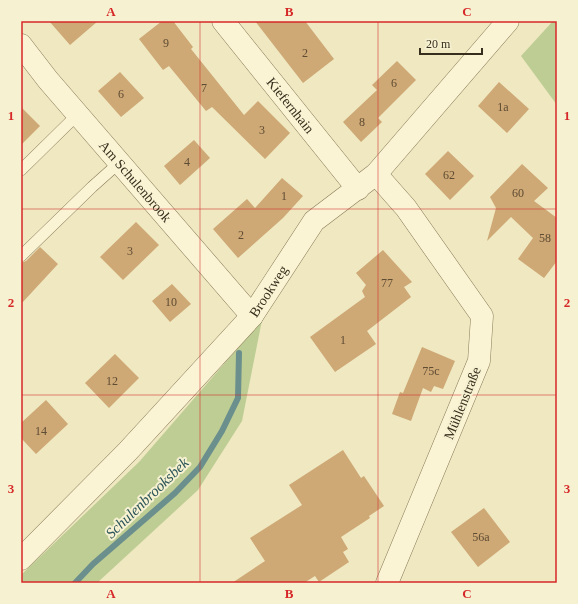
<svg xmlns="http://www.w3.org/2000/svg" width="578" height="604" viewBox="0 0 578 604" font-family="Georgia,serif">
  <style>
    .green { fill: #becd94 }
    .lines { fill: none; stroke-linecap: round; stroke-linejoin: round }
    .stream { stroke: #6a8f8c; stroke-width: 6 }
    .building { fill: #cea875 }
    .lane-casing { stroke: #897a58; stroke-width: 12 }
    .street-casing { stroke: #897a58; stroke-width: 23 }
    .lane { stroke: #faf4d4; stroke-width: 11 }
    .street { stroke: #faf4d4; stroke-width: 22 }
    .grid { fill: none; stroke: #d62828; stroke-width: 1; stroke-opacity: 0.55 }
    .labels { text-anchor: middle; stroke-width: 4; stroke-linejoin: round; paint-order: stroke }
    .number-label { font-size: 12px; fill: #5e4c33 }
    .street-label { font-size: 14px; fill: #382e1d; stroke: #f6f1d1 }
    .water-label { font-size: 15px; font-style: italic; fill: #2b5458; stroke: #f6f1d1 }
    .neatline { fill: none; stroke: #d62828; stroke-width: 1.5 }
    .grid-label { font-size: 13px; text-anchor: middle; font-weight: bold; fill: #d62828 }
  </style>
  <rect width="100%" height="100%" fill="#efe8c1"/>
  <g class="green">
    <path d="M553,21h4v84l-36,-49z"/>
    <path d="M262,320l-20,101 -44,69 -101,93h-76v-8l118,-113z"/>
  </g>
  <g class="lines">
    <path class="stream" d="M75,583l18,-19 82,-71 25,-26 22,-36 16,-33 1,-45"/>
  </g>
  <g class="building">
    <path d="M49,21h49l-28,24z"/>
    <path d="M162,21h11l20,26 -2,2 53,66 14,-14 32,32 -25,26 -53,-52 -6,4 -37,-45 -6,4 -24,-31z"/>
    <path d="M255,21h50l29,38 -31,24z"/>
    <path d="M397,61l19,19 -38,38 4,4 -21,20 -18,-20 34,-32 -5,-5z"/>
    <path d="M120,72l24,26 -23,19 -23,-26z"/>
    <path d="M499,82l30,27 -22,24 -29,-27z"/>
    <path d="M21,107l19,19 -19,19z"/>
    <path d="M194,140l16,18 -30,27 -16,-19z"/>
    <path d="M448,151l26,25 -24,24 -25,-26z"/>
    <path d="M522,164l26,24 -14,13 23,17v43l-13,17 -26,-19 15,-21 -22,-21 -24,24 9,-33 -6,-11z"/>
    <path d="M282,178l21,18 -20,22 -45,40 -25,-29 34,-30 8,9z"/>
    <path d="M136,222l23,23 -36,35 -23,-23z"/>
    <path d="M40,247l18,17 -37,40v-41l5,-2z"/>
    <path d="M383,250l29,32 -8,5 7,10 -44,34 9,13 -41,28 -25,-35 55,-40 -3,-6 4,-6 -10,-12z"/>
    <path d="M172,284l19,20 -21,18 -18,-21z"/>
    <path d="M422,347l33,14 -12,28 -9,-3 -3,6 -8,-4 -12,33 -19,-7 8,-22 3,1z"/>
    <path d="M115,354l24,24 -30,30 -24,-25z"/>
    <path d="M46,400l22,24 -32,30 -15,-16v-15z"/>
    <path d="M343,450l18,28 3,-2 20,30 -15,10 1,2 -29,19 7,12 -5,3 6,10 -30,20 -4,-6 -11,7h-72l33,-22 -15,-23 52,-33 -13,-20z"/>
    <path d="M484,508l26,34 -32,25 -27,-35z"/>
  </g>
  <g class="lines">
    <defs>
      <g id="lane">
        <path d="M21,170l57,-56"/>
        <path d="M21,256l71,-69 28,-25"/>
      </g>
      <g id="street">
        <path id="s1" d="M223,21l135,168"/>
        <path id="s2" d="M21,45l27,35 204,236"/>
        <path d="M376,174l30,34 76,108 -3,45 -92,222"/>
        <path id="s3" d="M21,559l107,-108 124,-135 62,-95 62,-47 132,-153"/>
      </g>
    </defs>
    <use href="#lane" class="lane-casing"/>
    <use href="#street" class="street-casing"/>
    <use href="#lane" class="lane"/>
    <use href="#street" class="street"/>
  </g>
  <path class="grid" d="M200,21v562M378,21v562M21,209h536M21,395h536"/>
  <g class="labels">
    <g class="number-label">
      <text x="166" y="47">9</text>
      <text x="305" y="57">2</text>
      <text x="394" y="87">6</text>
      <text x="204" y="92">7</text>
      <text x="121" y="98">6</text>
      <text x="503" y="111">1a</text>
      <text x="362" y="126">8</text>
      <text x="262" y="134">3</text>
      <text x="187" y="166">4</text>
      <text x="449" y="179">62</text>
      <text x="518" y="197">60</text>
      <text x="284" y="200">1</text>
      <text x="241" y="239">2</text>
      <text x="545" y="242">58</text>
      <text x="130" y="255">3</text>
      <text x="387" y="287">77</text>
      <text x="171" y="306">10</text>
      <text x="343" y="344">1</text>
      <text x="431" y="375">75c</text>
      <text x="112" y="385">12</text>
      <text x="41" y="435">14</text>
      <text x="481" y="541">56a</text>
    </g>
    <g class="street-label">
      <text dy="5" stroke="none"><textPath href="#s1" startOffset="108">Kiefernhain</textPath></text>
      <text dy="5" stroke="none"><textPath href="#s2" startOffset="178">Am Schulenbrook</textPath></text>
      <text dy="5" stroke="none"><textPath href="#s3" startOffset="365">Brookweg</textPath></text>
      <text transform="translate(462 403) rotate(-68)" y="5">Mühlenstraße</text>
    </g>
    <g class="water-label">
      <text transform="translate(147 498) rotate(-44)" y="5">Schulenbrooksbek</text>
    </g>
  </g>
  <rect width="578" height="604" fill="none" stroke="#f6f1d1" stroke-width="44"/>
  <path d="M420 48v6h62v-6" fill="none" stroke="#382e1d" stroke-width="2"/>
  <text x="426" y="48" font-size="12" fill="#382e1d" stroke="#f6f1d1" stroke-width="3" paint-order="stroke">20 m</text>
  <rect x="22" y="22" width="534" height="560" class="neatline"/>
  <g class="grid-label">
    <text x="111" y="16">A</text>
    <text x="289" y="16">B</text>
    <text x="467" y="16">C</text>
    <text x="11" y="120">1</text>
    <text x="567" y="120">1</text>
    <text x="11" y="307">2</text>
    <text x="567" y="307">2</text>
    <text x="11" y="493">3</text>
    <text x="567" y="493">3</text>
    <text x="111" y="598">A</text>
    <text x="289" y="598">B</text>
    <text x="467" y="598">C</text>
  </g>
</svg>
